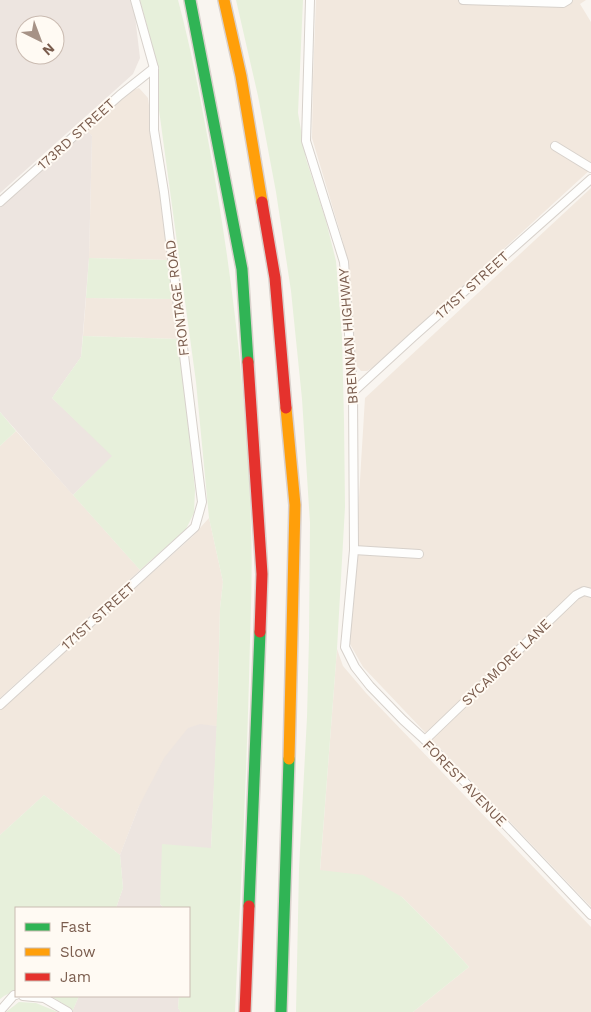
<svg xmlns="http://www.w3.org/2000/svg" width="591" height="1012" viewBox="0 0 591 1012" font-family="'Work Sans',sans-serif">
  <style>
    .residential { fill: #f2e8de }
    .industrial { fill: #ede5e0; fill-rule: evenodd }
    .green { fill: #e7f0db }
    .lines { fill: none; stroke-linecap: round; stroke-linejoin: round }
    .street-casing { stroke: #d7d1cb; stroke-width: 10 }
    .fast-casing { stroke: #dad1cc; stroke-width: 14 }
    .slow-casing { stroke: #dad1cc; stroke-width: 14 }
    .jam-casing { stroke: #dad1cc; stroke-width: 14 }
    .street { stroke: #fefefd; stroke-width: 8 }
    .fast { stroke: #30b455; stroke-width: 11 }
    .slow { stroke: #ff9f0a; stroke-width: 11 }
    .jam { stroke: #e5322d; stroke-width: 11 }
    .labels { text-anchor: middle; stroke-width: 4; stroke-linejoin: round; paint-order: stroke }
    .street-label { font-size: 14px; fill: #7a5c4d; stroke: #fffaf3 }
  </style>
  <rect width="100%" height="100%" fill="#f9f5f0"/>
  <g class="residential">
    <path d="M316,0h270l-6,4 11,18v147l-214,196 -10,6h-6l-6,-7 -6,-83 -6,-39 -31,-104 1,-59z"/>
    <path d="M139,88l9,10 22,162 -81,-2 3,-122 -6,-7 44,-38z"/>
    <path d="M591,188v719l-228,-240 -13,-23 15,-246z"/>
    <path d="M86,298l88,1 5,40 -96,-3z"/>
    <path d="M16,431l124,139 -140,128v-252z"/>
    <path d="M209,518l14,64 -3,26 -3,118 -17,-1 -61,81 -19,49 -76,-60 -44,40v-125l192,-173z"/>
    <path d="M337,649l6,17 23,27 225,234v85h-178l56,-45 -27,-30 -40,-40 -82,-26z"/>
  </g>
  <g class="industrial">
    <path d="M0,0h130l5,16 5,42 -7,16 -133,119zM25,25h30v30h-30z"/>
    <path d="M86,129l6,7 -3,122 -8,99 -29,41 61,58 -40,39 -73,-83v-205z"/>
    <path d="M200,724l17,2 -6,122 -51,56 4,4h-48l7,-20 -3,-33 19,-49 25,-48 24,-30z"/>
    <path d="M79,996h100l-1,12 3,4h-109z"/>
  </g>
  <g class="green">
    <path d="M140,0h38c13,48 22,97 31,145 23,126 38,253 42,381 2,51 -1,103 -2,154 -3,111 -9,221 -14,332h-54l-3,-4 1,-12h10v-88h-25l-4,-4 2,-60 49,4 7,-155 2,-85 3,-26 -14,-64 -13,-136 -48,-353z"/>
    <path d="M236,0h67l-5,113 8,46 20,62 10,40 6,76 2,83 1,87 -8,142 -17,221 43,5 39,22 40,40 27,30 -56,45h-117l3,-143 8,-152 2,-79 1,-115 -8,-124 -11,-108 -15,-99 -18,-96z"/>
    <path d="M89,258l81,2 4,39 -88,-1z"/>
    <path d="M83,336l96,3 16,151 -1,23 -8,16 -46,41 -67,-75 39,-39 -60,-58 29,-41z"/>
    <path d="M0,412l16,19 -16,15z"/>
    <path d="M44,795l76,60 3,33 -7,20h-100v82l-12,6 -4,3v-164z"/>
    <path d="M51,996h28l-6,14z"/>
    <path d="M19,1002l17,1 22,9h-52z"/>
  </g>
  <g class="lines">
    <defs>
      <g id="street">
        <path d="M310,0l-4,141 38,121 9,130 1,158 -9,97 10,20 15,19 33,34 22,20 166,175"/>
        <path d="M463,0l100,3 5,-3"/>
        <path d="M555,146l36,22"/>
        <path d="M0,202l120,-107 34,-27"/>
        <path d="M353,392l60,-55 178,-158"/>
        <path d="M354,550l65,4"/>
        <path d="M0,705l195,-178 7,-25 -38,-310 -10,-62v-62l-19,-68"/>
        <path d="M425,740l151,-145 8,-4 7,2"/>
        <path d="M23,996l21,2 24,14"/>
        <path d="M0,1011l14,-16h2"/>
      </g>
      <g id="fast">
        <path d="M190,0l52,269 6,93"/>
        <path d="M249,906l11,-274"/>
        <path d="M281,1012l8,-253"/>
      </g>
      <g id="slow">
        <path d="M224,0l17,76 21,126"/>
        <path d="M286,408l9,97 -6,254"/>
      </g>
      <g id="jam">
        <path d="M262,202l13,76 11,130"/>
        <path d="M248,362l14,212 -2,58"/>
        <path d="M245,1012l4,-106"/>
      </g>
    </defs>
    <use href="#street" class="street-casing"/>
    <use href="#fast" class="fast-casing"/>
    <use href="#slow" class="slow-casing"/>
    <use href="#jam" class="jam-casing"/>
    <use href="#street" class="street"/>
    <use href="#fast" class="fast"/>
    <use href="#slow" class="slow"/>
    <use href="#jam" class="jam"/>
  </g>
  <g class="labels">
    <g class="street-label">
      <text transform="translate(76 134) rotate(-42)" y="5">173RD STREET</text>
      <text transform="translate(472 285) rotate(-42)" y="5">171ST STREET</text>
      <text transform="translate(177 298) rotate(-97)" y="5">FRONTAGE ROAD</text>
      <text transform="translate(348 336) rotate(-94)" y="5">BRENNAN HIGHWAY</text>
      <text transform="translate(98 616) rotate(-42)" y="5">171ST STREET</text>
      <text transform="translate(506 662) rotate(-44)" y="5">SYCAMORE LANE</text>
      <text transform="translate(465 783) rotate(46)" y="5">FOREST AVENUE</text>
    </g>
  </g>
  <rect x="15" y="907" width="175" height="90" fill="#fffaf3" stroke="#cabbb1"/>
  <rect x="25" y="923" width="25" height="8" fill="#30b455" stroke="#cabbb1"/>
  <text x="60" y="932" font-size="15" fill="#7a5c4d">Fast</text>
  <rect x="25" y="948" width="25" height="8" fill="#ff9f0a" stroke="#cabbb1"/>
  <text x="60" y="957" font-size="15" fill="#7a5c4d">Slow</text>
  <rect x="25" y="973" width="25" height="8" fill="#e5322d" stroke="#cabbb1"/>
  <text x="60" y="982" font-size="15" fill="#7a5c4d">Jam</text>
  <g transform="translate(40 40) rotate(138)"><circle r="24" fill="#fffaf3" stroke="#cabbb1"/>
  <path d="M0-4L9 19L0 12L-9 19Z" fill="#a69286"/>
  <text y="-8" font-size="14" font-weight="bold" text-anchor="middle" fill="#7a5c4d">N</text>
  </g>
</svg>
